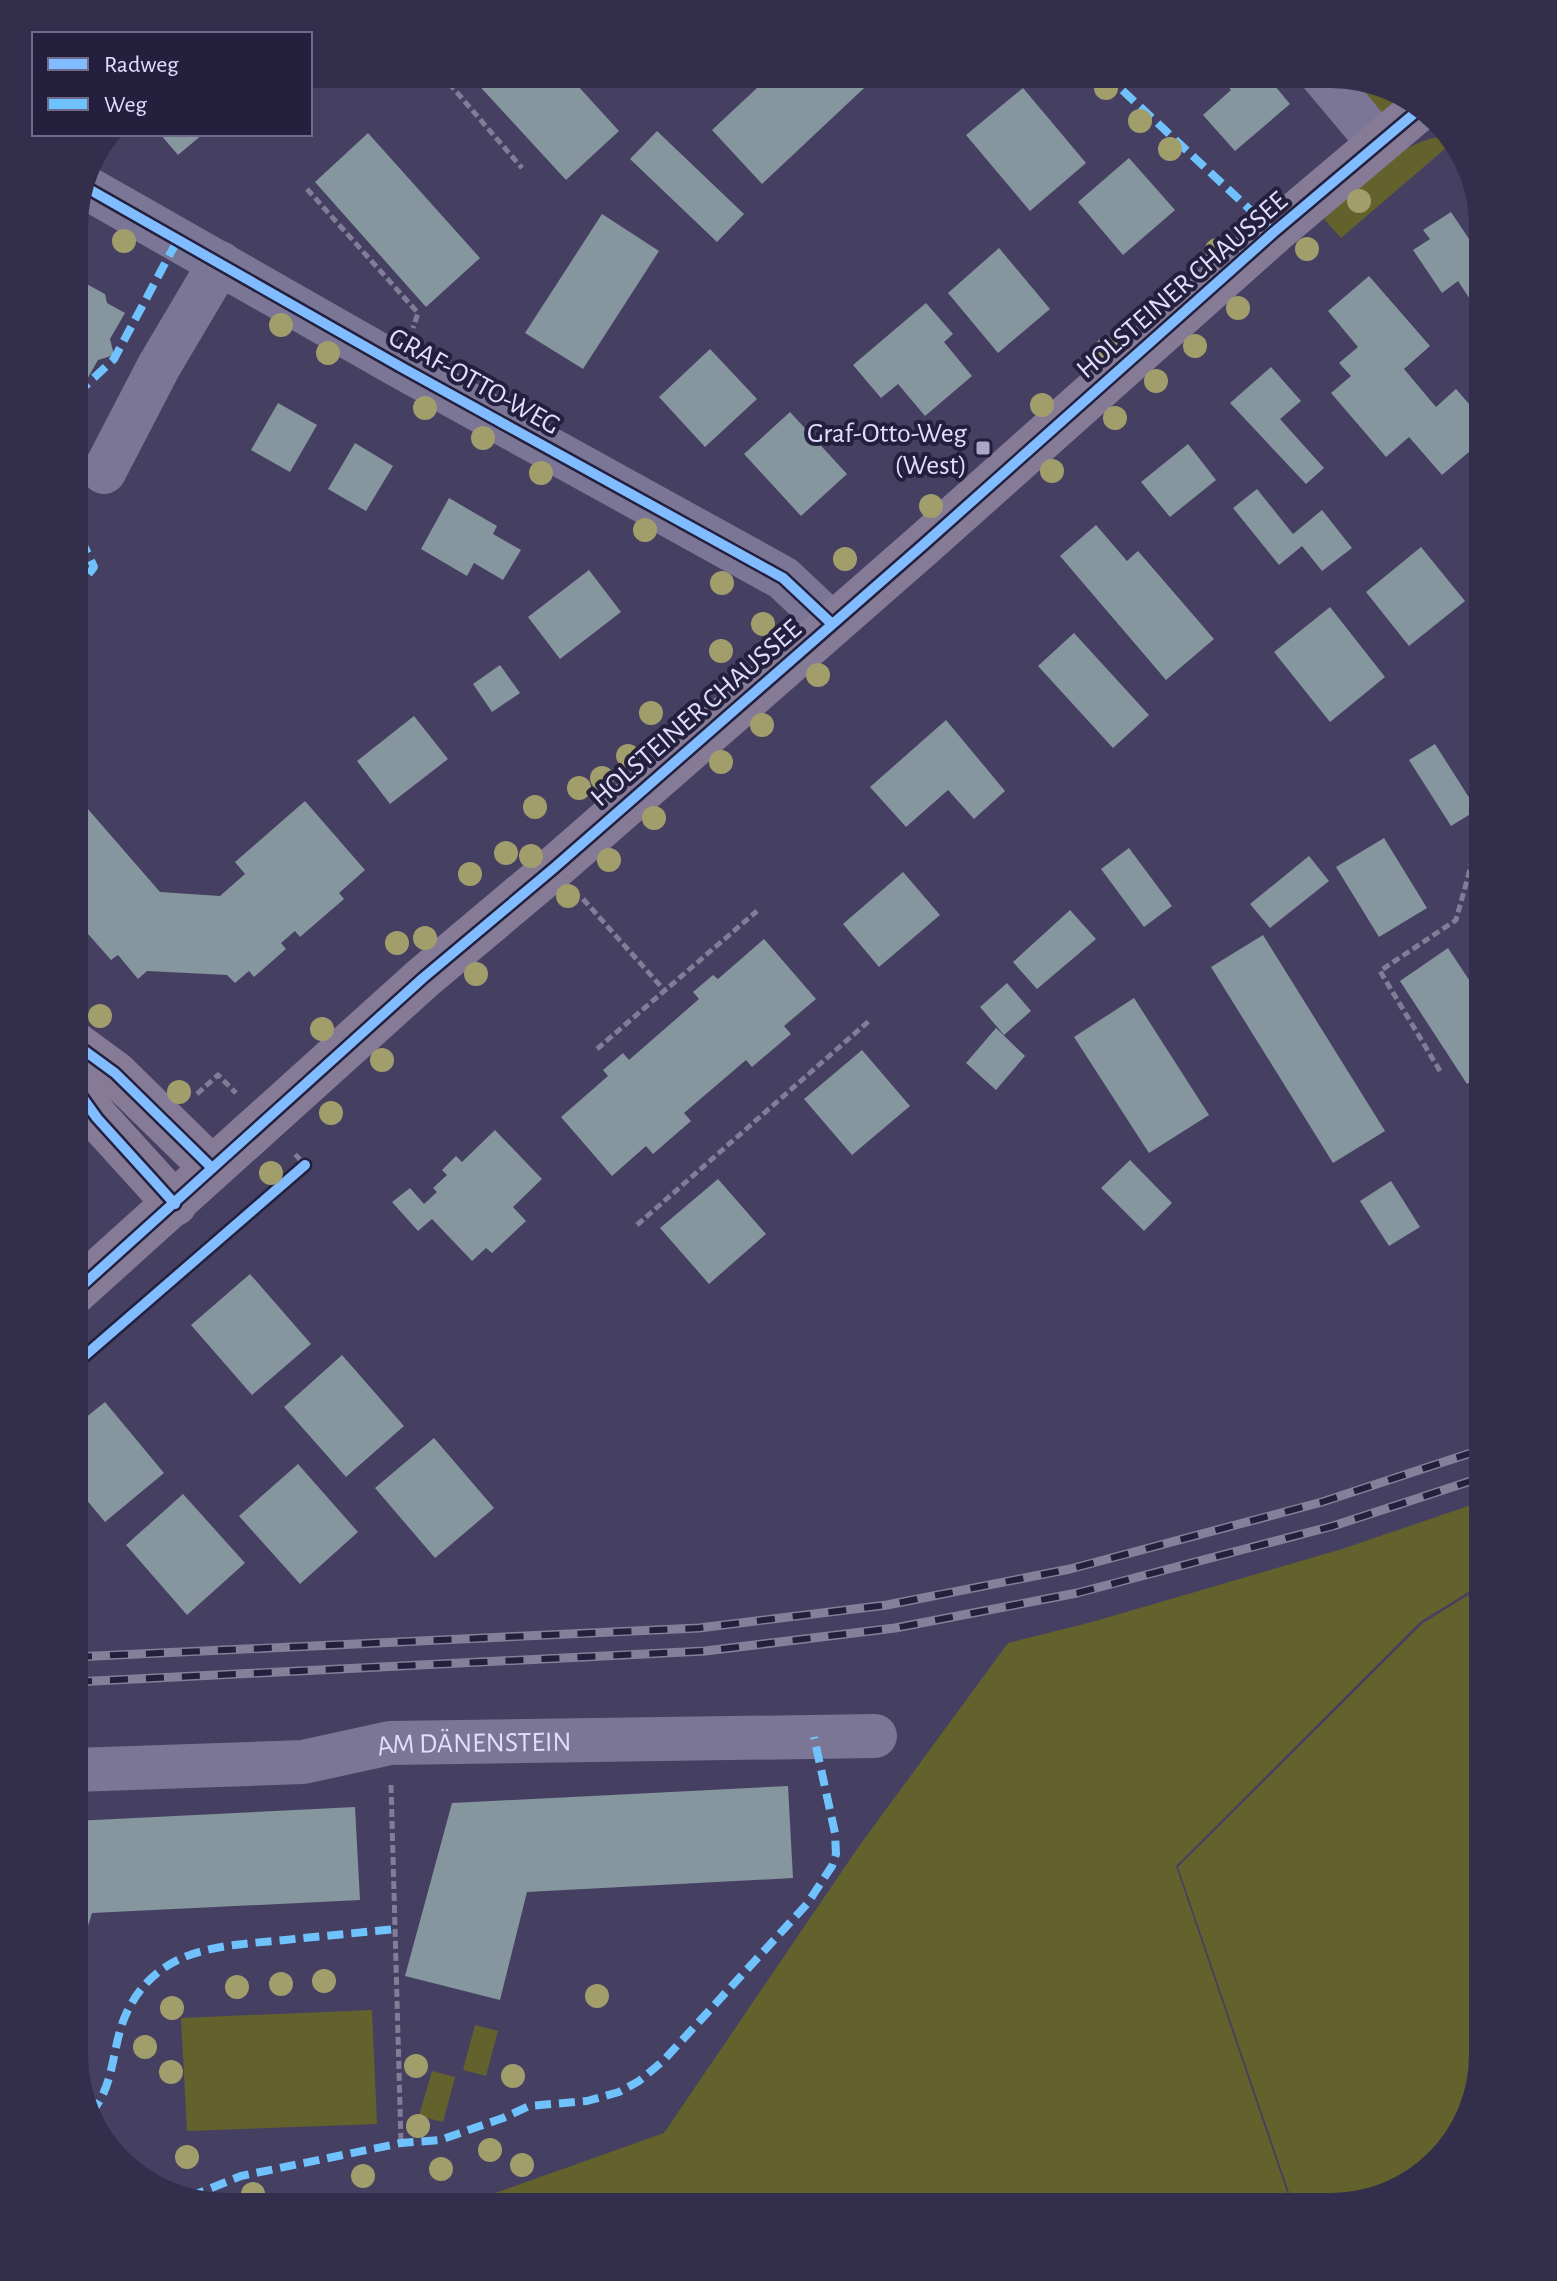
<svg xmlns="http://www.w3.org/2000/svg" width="1557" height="2281" viewBox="0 0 1557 2281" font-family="'Alegreya Sans',sans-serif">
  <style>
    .green { fill: #64622c }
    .building { fill: #86969f }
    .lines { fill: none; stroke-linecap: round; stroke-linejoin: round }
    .path { stroke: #817d97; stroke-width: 5; stroke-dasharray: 8 4; stroke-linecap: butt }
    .minor { stroke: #7b7695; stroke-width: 44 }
    .major { stroke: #867b97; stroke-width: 44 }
    .rail-casing { stroke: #848099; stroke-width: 9 }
    .rail { stroke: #231f3c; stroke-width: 6; stroke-dasharray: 18; stroke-linecap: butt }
    .quiet { stroke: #70c2fc; stroke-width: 8; stroke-dasharray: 16 8; stroke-linecap: butt }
    .cycleway-casing { stroke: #231f3c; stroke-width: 15 }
    .cycleway { stroke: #80bcff; stroke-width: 10 }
    .tree { fill: #a19e6c }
    .poi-dot { fill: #aaa6c7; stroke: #231f3c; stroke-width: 3 }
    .labels { text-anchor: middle; stroke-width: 8; stroke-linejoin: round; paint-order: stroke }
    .street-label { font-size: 28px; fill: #e0defe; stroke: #231f3c }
    .poi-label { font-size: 28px; fill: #e0defe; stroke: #231f3c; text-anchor: end }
  </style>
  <rect width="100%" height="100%" fill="#453f62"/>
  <g class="green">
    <path d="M1371,84l32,11 -23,21 -20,-22z"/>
    <path d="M1444,136l10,5 -113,97 -17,-19c36,-32 71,-77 120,-83z"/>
    <path d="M1483,1501v82l-63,39 -244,244 116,341h-836l208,-74 193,-284 151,-206 84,-21 250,-73z"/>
    <path d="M1483,1586v469l-21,76 -55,56 -76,20h-37l-116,-340 245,-244z"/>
    <path d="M372,2010l5,114 -190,7 -6,-113z"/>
    <path d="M475,2025l23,6 -12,45 -23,-6z"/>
    <path d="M432,2071l23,6 -12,45 -24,-6z"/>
  </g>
  <g class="building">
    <path d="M480,74h87l52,57 -53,49 -92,-100z"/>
    <path d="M772,74h107l-117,110 -50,-54z"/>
    <path d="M1217,74h48l25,30 -55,47 -32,-36 28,-25z"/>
    <path d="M1023,88l63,75 -56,48 -64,-76z"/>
    <path d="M657,131l87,83 -27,28 -87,-83z"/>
    <path d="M368,133l112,125 -54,49 -111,-125z"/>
    <path d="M160,134h43l-25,21z"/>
    <path d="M1129,158l46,52 -52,45 -45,-53z"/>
    <path d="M1451,212l20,30 12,-8v32l-3,1 3,4v48l-25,-38 -16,12 -29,-43 17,-11 -7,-9z"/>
    <path d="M602,214l57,37 -76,118 -58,-36z"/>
    <path d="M999,248l51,61 -52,44 -50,-60z"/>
    <path d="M1369,276l61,70 -26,23 32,38 20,-18 27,31v20l-41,35 -33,-38 -23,20 -55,-64 20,-17 -12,-13 19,-16 -30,-36z"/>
    <path d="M81,281l24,13 2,9 18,10 -15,26 4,16 -16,5 -12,21 -12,-7v-91z"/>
    <path d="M926,303l27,31 -9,8 28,34 -47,40 -27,-32 -17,14 -28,-33z"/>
    <path d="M710,349l47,50 -52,48 -46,-50z"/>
    <path d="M1271,367l30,34 -21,18 44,49 -18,16 -76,-81z"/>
    <path d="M278,403l39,22 -27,47 -39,-22z"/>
    <path d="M790,412l57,62 -46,42 -57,-62z"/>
    <path d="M355,443l38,23 -27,45 -38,-22z"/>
    <path d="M1188,444l28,36 -46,37 -29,-35z"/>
    <path d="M1257,489l36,45 29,-24 30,38 -30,23 -20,-25 -23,19 -46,-57z"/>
    <path d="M449,498l48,28 -4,8 28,16 -18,30 -29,-17 -7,13 -46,-27z"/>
    <path d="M1096,525l31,36 11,-10 76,88 -48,41 -106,-124z"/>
    <path d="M1421,547l44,54 -56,45 -43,-54z"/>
    <path d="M589,570l32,42 -61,47 -32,-42z"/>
    <path d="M1330,607l55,70 -55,45 -56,-70z"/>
    <path d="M1074,633l75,82 -36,33 -75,-82z"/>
    <path d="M500,665l20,28 -28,19 -19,-28z"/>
    <path d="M414,716l34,43 -58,45 -33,-43z"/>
    <path d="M946,720l59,71 -31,28 -26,-29 -42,37 -36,-40z"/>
    <path d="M1435,744l42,66 -26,16 -42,-66z"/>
    <path d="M74,793l86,99 60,4 25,-22 -10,-12 70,-61 60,69 -26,23 5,6 -44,38 -5,-6 -14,12 5,6 -32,28 -5,-6 -14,12 -8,-8 -80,-4 -9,8 -20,-24 -7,5 -30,-34 6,-6 -13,-15z"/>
    <path d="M1384,838l43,70 -48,29 -43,-70z"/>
    <path d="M1129,848l43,58 -28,21 -43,-58z"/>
    <path d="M1309,856l20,25 -59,47 -20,-24z"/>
    <path d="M903,872l37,43 -61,52 -36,-43z"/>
    <path d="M1070,910l26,29 -59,50 -24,-27z"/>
    <path d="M1263,935l122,196 -52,32 -122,-196z"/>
    <path d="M764,939l52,60 -32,27 7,8 -39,33 -6,-7 -62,53 7,8 -38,33 -7,-8 -34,30 -51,-59 47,-41 -5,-6 20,-17 6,7 70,-61 -6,-7 20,-17 5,4z"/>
    <path d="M1448,948l35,53v72l-16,11 -67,-103z"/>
    <path d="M1007,983l24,28 -27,24 -24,-28z"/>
    <path d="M1134,998l75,117 -60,38 -75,-116z"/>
    <path d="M996,1028l29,28 -29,34 -30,-27z"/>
    <path d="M862,1050l48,56 -58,49 -48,-56z"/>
    <path d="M495,1130l47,49 -29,28 13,14 -34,32 -6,-5 -14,13 -40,-42 -14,12 -26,-29 18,-14 14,16 13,-12 -4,-4 14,-13 -5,-5 14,-14 6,6z"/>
    <path d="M1130,1160l42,43 -28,28 -43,-43z"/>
    <path d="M718,1179l48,55 -57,50 -49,-56z"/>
    <path d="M1391,1181l29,46 -31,19 -29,-45z"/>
    <path d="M250,1274l61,70 -59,51 -61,-70z"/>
    <path d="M342,1355l62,71 -58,51 -62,-70z"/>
    <path d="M105,1402l59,71 -59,49 -31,-37v-58z"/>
    <path d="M434,1438l60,70 -59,50 -60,-70z"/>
    <path d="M298,1464l60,68 -58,52 -61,-68z"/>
    <path d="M183,1494l62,69 -58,52 -61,-70z"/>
    <path d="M74,1526l12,13 -12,10z"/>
    <path d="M788,1786l5,92 -266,14 -27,108 -95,-24 47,-173z"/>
    <path d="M355,1807l5,93 -268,13 -15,49 8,2 -11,34v-177z"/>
  </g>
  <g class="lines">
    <g class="path">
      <path d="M441,74l81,94"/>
      <path d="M307,189l111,124 -5,15"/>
      <path d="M583,899l82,92"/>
      <path d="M597,1049l160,-138"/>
      <path d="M1440,1071l-60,-100 76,-51 27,-98"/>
      <path d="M197,1094l21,-19 18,18"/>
      <path d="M637,1225l233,-205"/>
      <path d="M74,1365l231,-200 -12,-13"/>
      <path d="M391,1785l10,358"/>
    </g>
    <g class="minor">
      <path d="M1321,74l58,69"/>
      <path d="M87,188l314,179 382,211 49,46"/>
      <path d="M104,472l55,-106 61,-103"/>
      <path id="s1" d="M74,1770l229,-8 87,-19 485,-7"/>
    </g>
    <g class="major">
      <path d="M74,1043l41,30 97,95"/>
      <path d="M74,1086l23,32 78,86"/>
      <path d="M74,1293l349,-315 131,-110 369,-323 351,-313 148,-125"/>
    </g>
    <defs>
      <g id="rail">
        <path d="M74,1657l625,-29 188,-23 183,-36 252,-67 161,-53"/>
        <path d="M74,1682l631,-31 190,-23 182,-35 256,-67 150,-49"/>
      </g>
    </defs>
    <use href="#rail" class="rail-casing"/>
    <use href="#rail" class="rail"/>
    <g class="quiet">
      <path d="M1105,74l169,158"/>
      <path d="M74,388h9l31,-29 64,-120"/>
      <path d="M74,593l20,-26 -20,-43"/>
      <path d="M90,2114c26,-28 21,-69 37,-102 32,-66 94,-66 158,-72 36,-4 73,-7 110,-11"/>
      <path d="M189,2197l52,-21 160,-33 39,-3 63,-22 26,-12 58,-5 32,-9 20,-11 24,-20 144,-157 25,-38 4,-12 -1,-21 -21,-96"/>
    </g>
    <defs>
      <g id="cycleway">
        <path d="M87,188l314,179 382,211 49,46"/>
        <path d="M74,1043l41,30 97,95"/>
        <path d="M74,1086l23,32 78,86"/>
        <path d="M74,1293l349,-315 131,-110 369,-323 351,-313 148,-125"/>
        <path d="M74,1365l231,-200"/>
      </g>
    </defs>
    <use href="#cycleway" class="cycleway-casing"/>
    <use href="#cycleway" class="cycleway"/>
  </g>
  <g class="tree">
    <circle cx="1106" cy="88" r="12"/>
    <circle cx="1140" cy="121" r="12"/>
    <circle cx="1170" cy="149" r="12"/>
    <circle cx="1359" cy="201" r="12"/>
    <circle cx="124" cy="241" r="12"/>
    <circle cx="1307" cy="249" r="12"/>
    <circle cx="1217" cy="250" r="12"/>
    <circle cx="1238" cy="308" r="12"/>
    <circle cx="281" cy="325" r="12"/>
    <circle cx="1195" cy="346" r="12"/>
    <circle cx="1107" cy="349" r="12"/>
    <circle cx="328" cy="353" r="12"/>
    <circle cx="1156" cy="381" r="12"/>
    <circle cx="1042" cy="405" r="12"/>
    <circle cx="425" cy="408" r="12"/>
    <circle cx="1115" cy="418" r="12"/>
    <circle cx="483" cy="438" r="12"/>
    <circle cx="1052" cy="471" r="12"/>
    <circle cx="541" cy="473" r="12"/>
    <circle cx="931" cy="506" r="12"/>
    <circle cx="645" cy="530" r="12"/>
    <circle cx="845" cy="559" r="12"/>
    <circle cx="722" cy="583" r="12"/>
    <circle cx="763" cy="624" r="12"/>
    <circle cx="721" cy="651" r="12"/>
    <circle cx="818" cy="675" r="12"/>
    <circle cx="651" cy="713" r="12"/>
    <circle cx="762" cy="725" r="12"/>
    <circle cx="628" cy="756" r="12"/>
    <circle cx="721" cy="762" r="12"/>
    <circle cx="602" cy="778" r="12"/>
    <circle cx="579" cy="788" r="12"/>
    <circle cx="535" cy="807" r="12"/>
    <circle cx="654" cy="818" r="12"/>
    <circle cx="506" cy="853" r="12"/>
    <circle cx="531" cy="856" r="12"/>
    <circle cx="609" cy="860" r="12"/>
    <circle cx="470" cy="874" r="12"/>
    <circle cx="568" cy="896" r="12"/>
    <circle cx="425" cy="938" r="12"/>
    <circle cx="397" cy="943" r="12"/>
    <circle cx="476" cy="974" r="12"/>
    <circle cx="100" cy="1016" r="12"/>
    <circle cx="322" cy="1029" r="12"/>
    <circle cx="382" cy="1060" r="12"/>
    <circle cx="179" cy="1092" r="12"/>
    <circle cx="331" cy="1113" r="12"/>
    <circle cx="271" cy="1173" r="12"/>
    <circle cx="324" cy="1981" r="12"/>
    <circle cx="281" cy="1984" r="12"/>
    <circle cx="237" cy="1987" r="12"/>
    <circle cx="597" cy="1996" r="12"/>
    <circle cx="172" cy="2008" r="12"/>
    <circle cx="145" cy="2047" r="12"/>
    <circle cx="416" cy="2066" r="12"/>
    <circle cx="171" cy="2072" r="12"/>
    <circle cx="513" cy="2076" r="12"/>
    <circle cx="418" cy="2126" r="12"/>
    <circle cx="490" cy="2150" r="12"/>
    <circle cx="187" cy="2157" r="12"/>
    <circle cx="522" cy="2165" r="12"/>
    <circle cx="441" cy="2169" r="12"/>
    <circle cx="363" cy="2176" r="12"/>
    <circle cx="253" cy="2194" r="12"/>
  </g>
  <rect class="poi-dot" x="975" y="440" width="16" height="16" rx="4"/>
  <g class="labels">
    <g class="street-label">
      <text transform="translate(1181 284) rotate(-41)" y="10">HOLSTEINER CHAUSSEE</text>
      <text transform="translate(475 380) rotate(29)" y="10">GRAF-OTTO-WEG</text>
      <text transform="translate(695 712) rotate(-41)" y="10">HOLSTEINER CHAUSSEE</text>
      <text dy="10" stroke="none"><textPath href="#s1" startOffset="402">AM DÄNENSTEIN</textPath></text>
    </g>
    <g class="poi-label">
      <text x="967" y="442">Graf-Otto-Weg<tspan x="967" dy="32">(West)</tspan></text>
    </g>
  </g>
  <path d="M0 0H1557V2281H0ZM226 88H1331A138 138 0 0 1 1469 226V2055A138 138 0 0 1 1331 2193H226A138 138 0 0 1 88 2055V226A138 138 0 0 1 226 88Z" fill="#322e4c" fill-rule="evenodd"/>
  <rect x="32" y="32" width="280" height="104" fill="#231f3c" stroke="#6f6b8a" stroke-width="2"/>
  <rect x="48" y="58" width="40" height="12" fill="#80bcff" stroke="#6f6b8a" stroke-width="2"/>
  <text x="104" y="72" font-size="24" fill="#e0defe">Radweg</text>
  <rect x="48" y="98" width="40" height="12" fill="#70c2fc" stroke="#6f6b8a" stroke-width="2"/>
  <text x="104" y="112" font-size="24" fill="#e0defe">Weg</text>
</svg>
